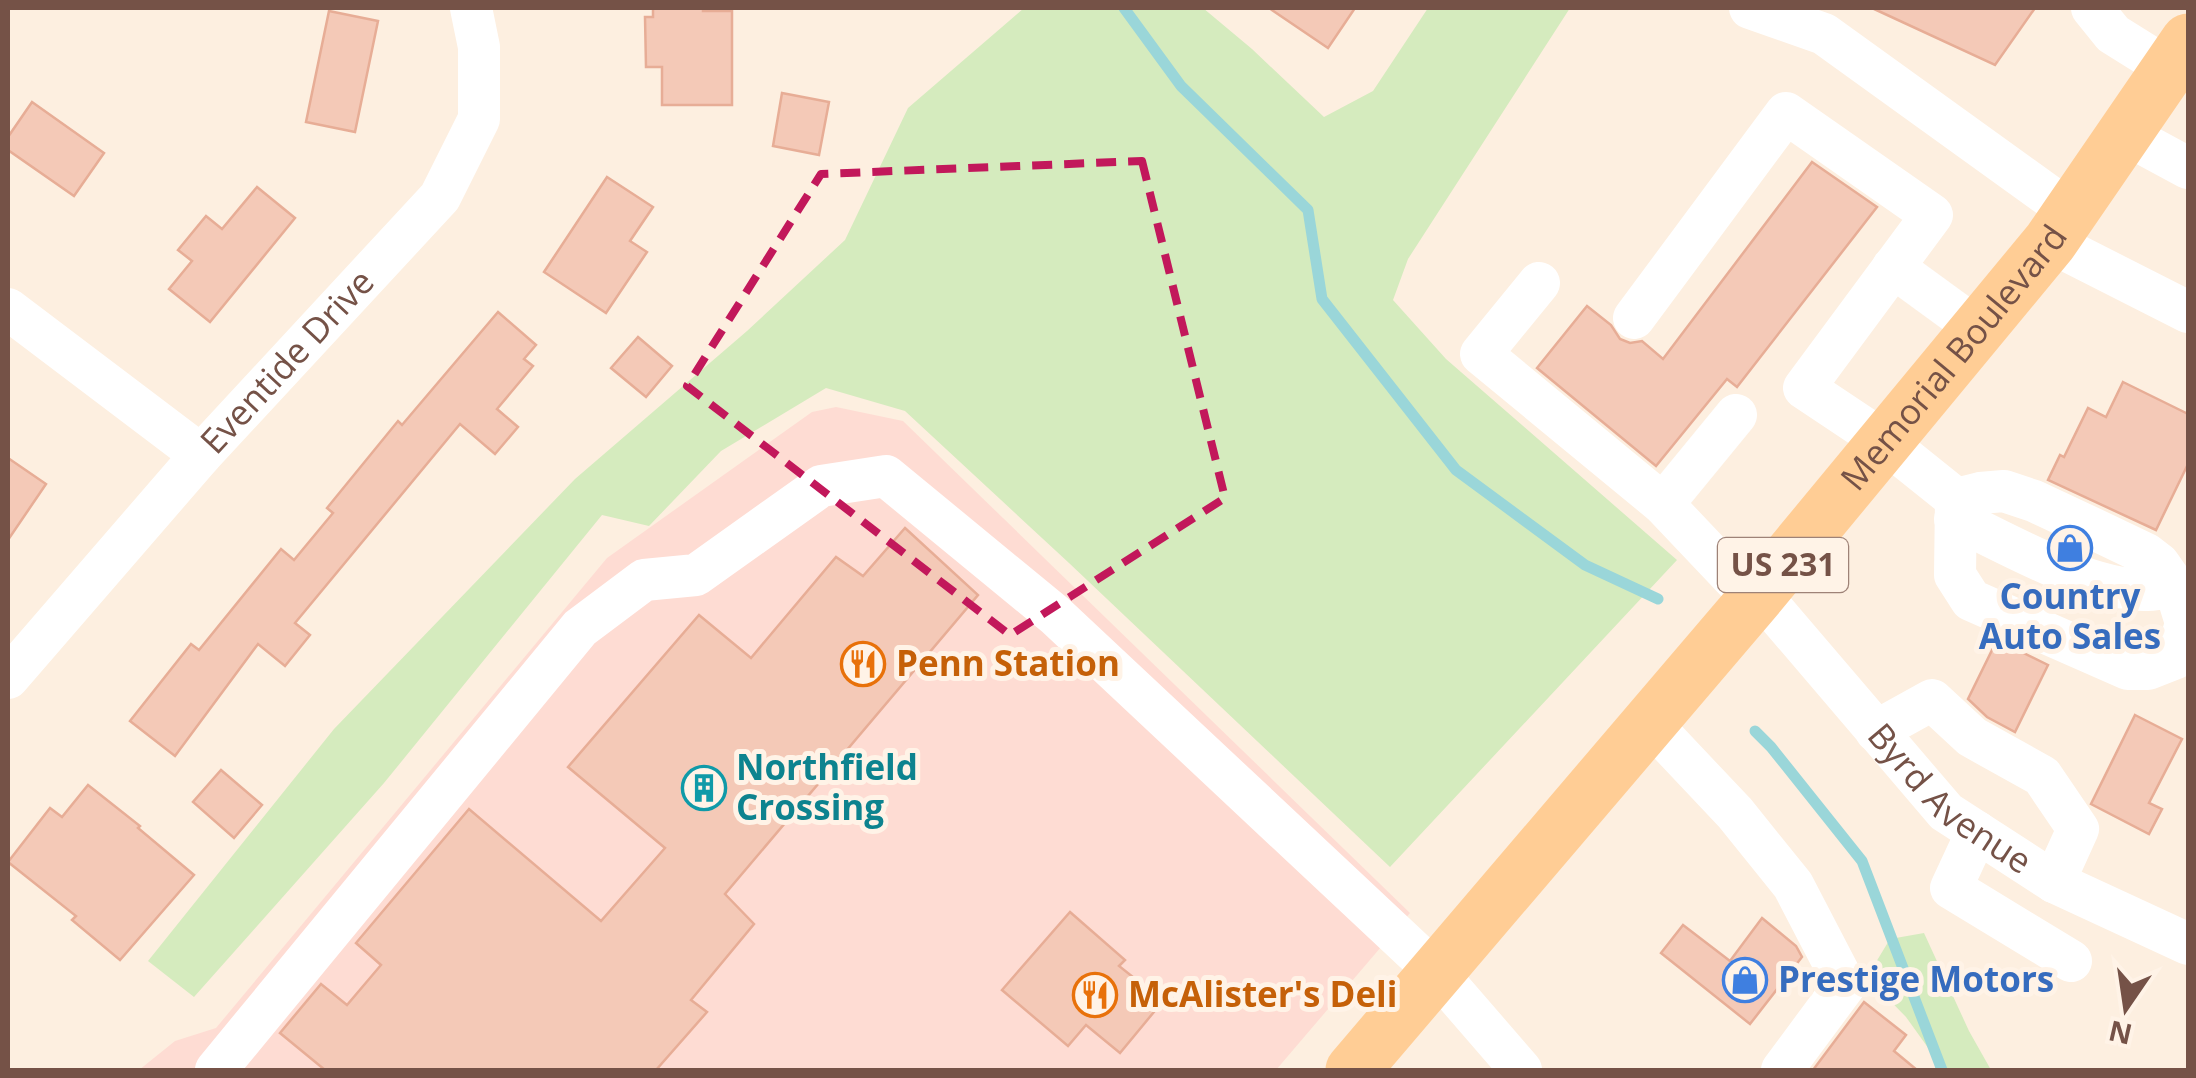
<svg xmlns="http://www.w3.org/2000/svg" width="2196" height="1078" viewBox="0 0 2196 1078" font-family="'Open Sans',sans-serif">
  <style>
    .commercial { fill: #fedcd3 }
    .green { fill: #d5ebbe }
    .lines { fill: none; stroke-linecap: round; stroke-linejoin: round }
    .stream { stroke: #9ad6d9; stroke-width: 11 }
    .building { fill: #f4c9b7; stroke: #e7ad96; stroke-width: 2.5 }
    .minor { stroke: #fff; stroke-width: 42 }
    .major { stroke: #ffcd95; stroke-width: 55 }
    .marked { fill: none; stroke: #c2185b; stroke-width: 8; stroke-dasharray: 20 12; stroke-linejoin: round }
    .labels { text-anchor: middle; stroke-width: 10; stroke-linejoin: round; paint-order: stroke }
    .shield { fill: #fff3e7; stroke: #9e8277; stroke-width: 2.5 }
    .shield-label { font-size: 32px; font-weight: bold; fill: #755247 }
    .street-label { font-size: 35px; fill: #755247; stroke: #fff3e7 }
    .shop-label { font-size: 35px; font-weight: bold; fill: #366cbe; stroke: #fff3e7 }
    .food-label { font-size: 35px; font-weight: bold; fill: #c56008; stroke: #fff3e7; text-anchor: start }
    .culture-label { font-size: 35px; font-weight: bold; fill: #0d838f; stroke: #fff3e7; text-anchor: start }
  </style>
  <rect width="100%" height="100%" fill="#fdefe0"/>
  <path class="commercial" d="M836,407l67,14 507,492 -134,157h-1137l36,-29 41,-13 391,-470 205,-146z"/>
  <g class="green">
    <path d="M1024,8h179l49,41 72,68 49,-26 55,-83h142l-162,251 -15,41 53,59 231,201 -287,307 -321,-304 -164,-152 -79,-23 -105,63 -72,75 -47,-11 -218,268 -190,214 -46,-36 186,-232 241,-250 172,-148 98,-91 63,-132z"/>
    <path d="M1924,933l45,98 22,39h-54l2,-7 -33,-46 -39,-40 23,-38z"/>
  </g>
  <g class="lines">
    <g class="stream">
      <path d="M1124,8l57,78 127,124 14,89 134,171 129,95 73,34"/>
      <path d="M1755,731l16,16 91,114 80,209"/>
    </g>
  </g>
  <g class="building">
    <path d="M653,8h50v3h29v94h-70v-38h-16l-1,-50h8z"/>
    <path d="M1269,8h86l-27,40z"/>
    <path d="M1872,8h163l-40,57z"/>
    <path d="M329,11l49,10 -23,111 -49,-10z"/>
    <path d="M782,93l47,9 -10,53 -46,-9z"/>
    <path d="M32,102l72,51 -30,43 -66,-46v-13z"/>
    <path d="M1812,162l65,45 -140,180 -10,-8 -71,87 -119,-98 50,-62 24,19 9,14 10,4 12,-2 21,18z"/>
    <path d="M607,177l46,30 -23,34 17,11 -41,61 -62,-41z"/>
    <path d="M257,187l38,31 -85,104 -41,-33 23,-28 -14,-11 28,-34 16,13z"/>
    <path d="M498,312l38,33 -12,14 9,7 -36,43 21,18 -23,27 -35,-30 -165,199 15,12 -25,31 -27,-22 -83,112 -45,-35 61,-77 8,6 82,-101 13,11 39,-47 -6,-5 71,-87 4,4z"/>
    <path d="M638,337l34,29 -26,31 -35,-29z"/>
    <path d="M2123,382l65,32v50l-32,66 -108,-50 12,-25 4,2 24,-49 18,9z"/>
    <path d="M8,458l38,26 -38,56z"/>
    <path d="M905,528l73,67 -253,299 29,30 -63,76 16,12 -51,58h-331l-45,-37 41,-49 26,21 34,-40 -25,-22 113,-134 132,112 64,-73 -97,-81 131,-152 52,43 85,-101 27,19z"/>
    <path d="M1997,640l51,25 -33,67 -28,-15 -19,-18z"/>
    <path d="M2135,715l47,24 -33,64 13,6 -13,25 -58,-30z"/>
    <path d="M221,770l41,35 -28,33 -41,-36z"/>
    <path d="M88,785l52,41 -2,2 56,47 -74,85 -48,-40 4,-4 -68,-54 42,-54 12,9z"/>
    <path d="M1070,912l55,48 -6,6 44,35 -43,52 -34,-28 -18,21 -66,-56z"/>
    <path d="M1762,918l34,28 6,11 -52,67 -89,-71 22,-28 47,36z"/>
    <path d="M1864,1002l42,33 -12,16 23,19h-104z"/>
  </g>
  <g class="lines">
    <g class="minor">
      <path d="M1750,8l74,26 247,178"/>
      <path d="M2092,8l21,26 56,35"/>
      <path d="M2125,134l63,34"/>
      <path d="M2050,242l138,70"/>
      <path d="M1893,267l85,62"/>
      <path d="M1539,283l-58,71 182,150 91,96"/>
      <path d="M8,309l193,146"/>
      <path d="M1634,318l152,-205 146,102 -128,173 81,54 71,57"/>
      <path d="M2004,491l30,10 64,30 48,23 13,10 16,23 11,36 -10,35 -28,11h-20l-157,-69 -16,-25 1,-76 24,-6z"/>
      <path d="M1663,504l73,-89"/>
      <path d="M1955,519c54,25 129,70 189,71 10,0 20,-2 31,-3"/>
      <path id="s1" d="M1759,593l187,219 108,70 134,62"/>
      <path id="s2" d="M8,678l193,-223 239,-258 39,-78v-72l-8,-39"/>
      <path d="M1649,722l86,91 58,72 52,100 -63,85"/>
      <path d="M1876,731l56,-31 40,37 70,39 36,53 -24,53"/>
      <path d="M1977,832l-26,56 120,73"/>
      <path d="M216,1070l364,-442 64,-48 52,-5 125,-89 65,-10 169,139 382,358 84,97"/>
    </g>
    <path class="major" id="s3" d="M1353,1070l401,-470 296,-358 138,-201"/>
  </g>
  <path class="marked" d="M1142,161l83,337 -215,137 -323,-249 134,-212z"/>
  <defs>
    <symbol id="shop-ring" viewBox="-11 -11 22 22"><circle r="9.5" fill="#fff3e7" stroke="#3f7fe0" stroke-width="1.5"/><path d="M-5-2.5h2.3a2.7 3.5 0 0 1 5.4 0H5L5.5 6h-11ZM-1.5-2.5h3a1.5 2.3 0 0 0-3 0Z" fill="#3f7fe0"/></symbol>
    <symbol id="restaurant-ring" viewBox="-11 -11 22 22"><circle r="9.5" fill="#fff3e7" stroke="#e8710a" stroke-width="1.5"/><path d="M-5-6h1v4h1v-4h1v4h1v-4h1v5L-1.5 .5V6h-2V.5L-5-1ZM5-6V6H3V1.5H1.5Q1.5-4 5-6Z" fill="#e8710a"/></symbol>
    <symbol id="building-ring" viewBox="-11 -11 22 22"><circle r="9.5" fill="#fff3e7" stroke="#0f9aa8" stroke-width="1.5"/><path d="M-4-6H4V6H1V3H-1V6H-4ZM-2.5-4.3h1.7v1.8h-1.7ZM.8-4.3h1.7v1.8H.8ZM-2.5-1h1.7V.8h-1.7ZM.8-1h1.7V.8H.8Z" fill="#0f9aa8"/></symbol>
  </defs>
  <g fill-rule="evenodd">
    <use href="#shop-ring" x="2045" y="523" width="50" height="50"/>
    <use href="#restaurant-ring" x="838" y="639" width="50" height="50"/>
    <use href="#building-ring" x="679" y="763" width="50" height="50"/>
    <use href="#shop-ring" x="1720" y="955" width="50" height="50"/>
    <use href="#restaurant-ring" x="1070" y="970" width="50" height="50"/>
  </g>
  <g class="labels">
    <rect class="shield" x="1718" y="538" width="130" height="54" rx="8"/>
    <g class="shield-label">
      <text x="1783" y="576">US 231</text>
    </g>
    <g class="street-label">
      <text dy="12" stroke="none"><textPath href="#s3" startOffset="932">Memorial Boulevard</textPath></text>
      <text dy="12" stroke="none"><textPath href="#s2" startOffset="422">Eventide Drive</textPath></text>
      <text dy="12" stroke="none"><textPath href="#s1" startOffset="282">Byrd Avenue</textPath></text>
    </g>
    <g class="shop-label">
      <text x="2070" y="609">Country<tspan x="2070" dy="40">Auto Sales</tspan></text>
      <text x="1778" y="992" text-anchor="start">Prestige Motors</text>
    </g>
    <g class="food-label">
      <text x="896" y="676">Penn Station</text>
      <text x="1128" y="1007">McAlister's Deli</text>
    </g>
    <g class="culture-label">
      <text x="736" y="780">Northfield<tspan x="736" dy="40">Crossing</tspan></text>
    </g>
  </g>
  <rect width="2196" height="1078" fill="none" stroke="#755247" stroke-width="20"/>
  <g transform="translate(2126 1008) rotate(193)" stroke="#fff3e7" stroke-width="8" paint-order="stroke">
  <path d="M0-8L18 38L0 25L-18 38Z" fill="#755247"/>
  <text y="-15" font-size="28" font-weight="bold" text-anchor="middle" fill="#755247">N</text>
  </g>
</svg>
